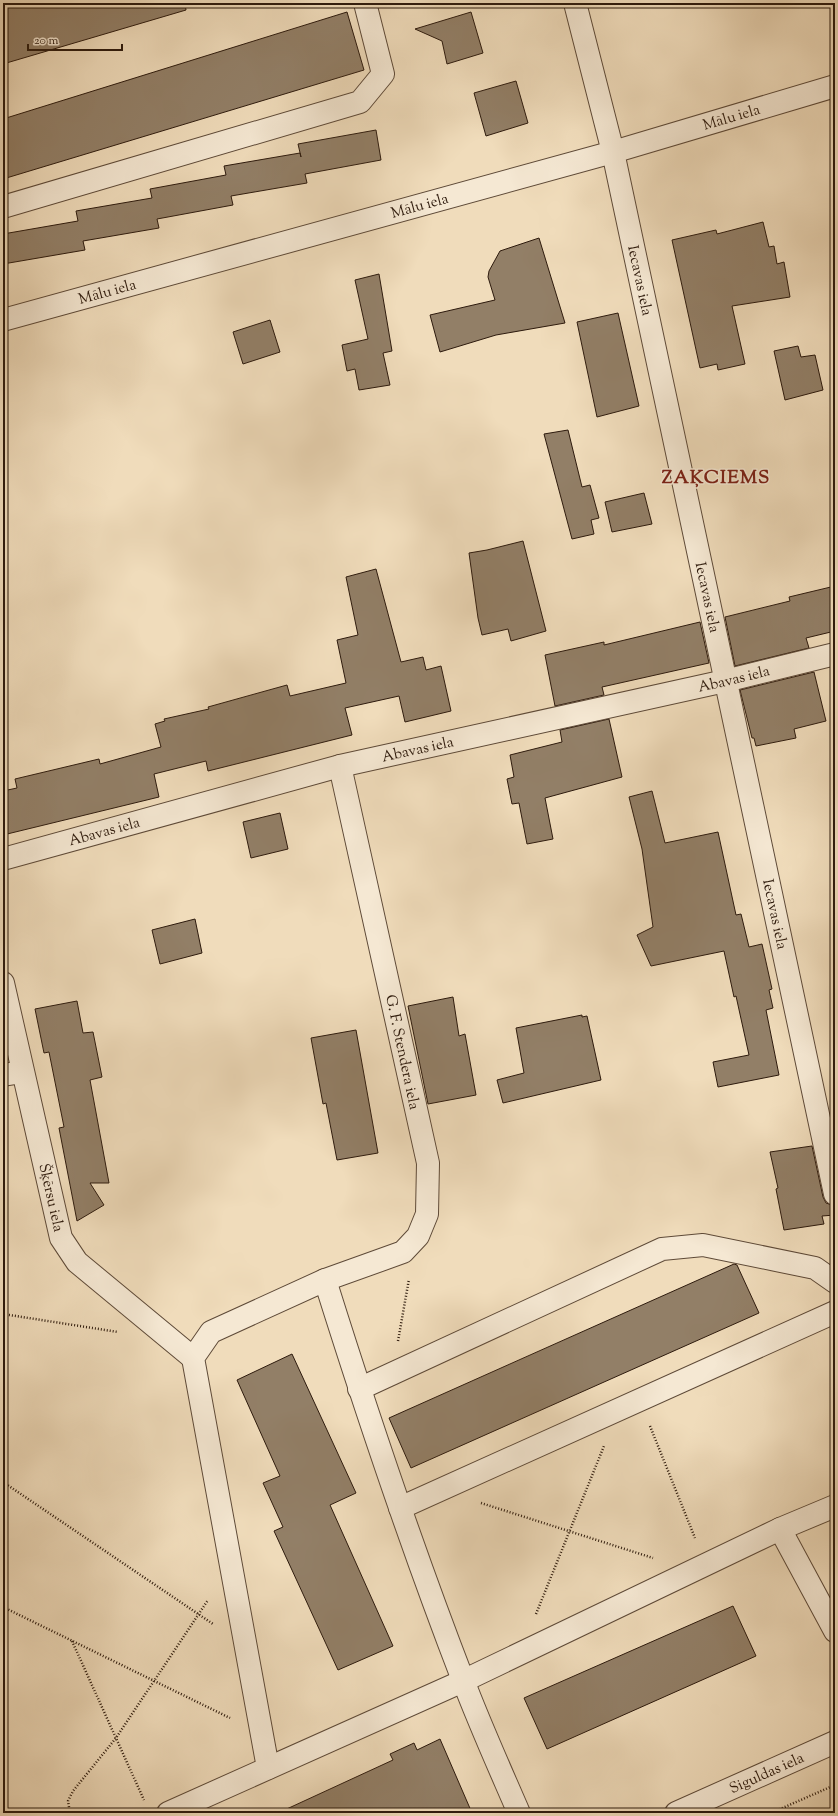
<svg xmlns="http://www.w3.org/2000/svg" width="838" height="1816" viewBox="0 0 838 1816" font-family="'Sorts Mill Goudy',serif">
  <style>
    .building { fill: #927f67; stroke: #2d1a0d }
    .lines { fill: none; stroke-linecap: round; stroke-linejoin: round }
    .minor-casing { stroke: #5e4a38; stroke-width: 24 }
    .path { stroke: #2d1a0d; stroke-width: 2.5; stroke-dasharray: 1 2; stroke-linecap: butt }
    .minor { stroke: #f5e8d3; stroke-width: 22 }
    .labels { text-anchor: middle; stroke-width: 3; stroke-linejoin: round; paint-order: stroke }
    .street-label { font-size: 15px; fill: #2d1a0d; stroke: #f5e8d3 }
    .district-label { font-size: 19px; font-weight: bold; letter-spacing: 1px; fill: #7a1f14; stroke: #f5e8d3 }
  </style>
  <rect width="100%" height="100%" fill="#f0dcbb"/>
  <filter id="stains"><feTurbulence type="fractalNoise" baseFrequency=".005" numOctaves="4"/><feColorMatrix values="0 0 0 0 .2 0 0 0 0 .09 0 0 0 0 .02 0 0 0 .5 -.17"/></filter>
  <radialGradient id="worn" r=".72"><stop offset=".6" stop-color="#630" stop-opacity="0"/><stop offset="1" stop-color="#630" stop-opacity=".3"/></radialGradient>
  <g class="building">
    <path d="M3,3h182l1,7 -183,54z"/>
    <path d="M347,12l17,58 -361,109v-60z"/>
    <path d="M471,12l12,41 -36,11 -5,-23 -27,-12z"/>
    <path d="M516,81l12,42 -42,13 -12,-43z"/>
    <path d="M376,130l5,30 -76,14 2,9 -76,13 2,9 -76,14 2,9 -76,13 2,9 -82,14v-30l75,-13 -2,-10 76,-13 -2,-9 76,-14 -2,-9 76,-13 1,4 -3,-13z"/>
    <path d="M763,222l6,25 5,-1 3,18 7,-2 6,35 -58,9 13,58 -27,6 -1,-6 -17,4 -28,-128 44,-10 1,4z"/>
    <path d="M539,238l26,85 -69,12 -56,17 -10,-37 65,-15 -7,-23 1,-6 11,-20z"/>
    <path d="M379,274l13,77 -9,2 7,32 -31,5 -4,-21 -8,2 -5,-26 26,-6 -13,-59z"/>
    <path d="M618,313l21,93 -42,11 -20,-95z"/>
    <path d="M270,320l10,32 -37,12 -10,-32z"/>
    <path d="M798,346l3,11 14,-2 8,35 -38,10 -11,-49z"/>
    <path d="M568,430l14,57 8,-2 9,33 -8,2 3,14 -22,5 -28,-105z"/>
    <path d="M644,493l8,31 -40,8 -7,-30z"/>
    <path d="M523,541l23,90 -35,10 -3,-12 -26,6 -4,-17 -9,-65 18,-3z"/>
    <path d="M376,569l25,93 22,-5 3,13 15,-4 10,45 -46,11 -6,-26 -54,12 7,27 -144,36 -2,-10 -52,13 5,23 -156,38v-44l14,-3 -2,-9 84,-20 1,5 61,-17 -6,-23 10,-3 -1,-2 45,-10 -1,-2 79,-22 3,11 56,-13 -9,-43 21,-5 -12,-58z"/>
    <path d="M835,586v45l-29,7 3,10 -74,18 -10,-49 65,-16 -1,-4z"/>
    <path d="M700,622l9,41 -107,24 2,8 -49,11 -10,-51 59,-13v3z"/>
    <path d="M814,672l12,49 -32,8 2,9 -40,8 -2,-8h-2l-12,-48z"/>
    <path d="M609,719l13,58 -77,21 8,41 -26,5 -8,-41 -7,1 -5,-25 7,-2 -4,-22 52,-13 -2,-12z"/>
    <path d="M652,791l13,52 53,-11 18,83 5,-1 8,33 13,-3 10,45 -3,1 4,18 -7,2 13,65 -61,12 -5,-25 36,-7 -13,-59 -2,1 -10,-46 -73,15 -14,-31 16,-8 -11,-78 -13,-52z"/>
    <path d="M280,813l8,36 -37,9 -8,-36z"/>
    <path d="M195,919l7,34 -42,11 -8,-34z"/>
    <path d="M453,997l6,39 6,-2 11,61 -48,9 -20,-98z"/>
    <path d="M77,1001l6,32 10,-1 9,45 -12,3 19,103h-19l14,22 -27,16 -18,-93 5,-1 -15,-75 -5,1 -9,-44z"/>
    <path d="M582,1015v2l5,-1 14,64 -98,23 -6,-23 27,-7 -8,-45z"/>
    <path d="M356,1030l22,123 -41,7 -11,-57 -3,1 -12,-66z"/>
    <path d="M812,1146l11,51 3,6 9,3v9l-13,1 2,8 -40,6 -8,-41 2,-1 -8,-36z"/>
    <path d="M734,1264l3,1 22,48 -348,155 -22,-50z"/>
    <path d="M292,1354l64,139 -26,12 63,141 -55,24 -64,-139 9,-4 -20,-44 17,-7 -43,-96z"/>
    <path d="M733,1606l23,50 -209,93 -23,-51z"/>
    <path d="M440,1739l32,74h-194l115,-53 -3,-6 24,-11 3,7z"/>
  </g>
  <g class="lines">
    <defs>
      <g id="minor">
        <path id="s1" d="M575,3l38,149 222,1042"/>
        <path d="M3,207l357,-105 23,-28 -18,-71"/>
        <path id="s2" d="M3,320l610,-168 222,-66"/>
        <path id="s3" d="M3,859l337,-93 385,-85 110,-27"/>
        <path id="s4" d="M3,983l58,255 16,24 116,96"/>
        <path d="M3,1075l19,-3"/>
        <path d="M325,1280l78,-28 15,-16 9,-22 1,-51 -88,-397"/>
        <path d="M359,1389l303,-140 41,-4 112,23 20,14"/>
        <path d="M400,1508l435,-196"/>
        <path d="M780,1529l55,102"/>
        <path d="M268,1768l-75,-410 18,-26 114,-52c42,134 87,268 138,400 17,45 37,89 56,133"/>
        <path d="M168,1813l295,-132 317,-152 55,-23"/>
        <path id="s5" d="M676,1813l159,-71"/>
      </g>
    </defs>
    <use href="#minor" class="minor-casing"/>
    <g class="path">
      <path d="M3,1314l115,18"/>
      <path d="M398,1341l11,-62"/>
      <path d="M650,1426l45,112"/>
      <path d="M3,1482l210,142"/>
      <path d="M481,1503l172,55"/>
      <path d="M3,1607l227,111"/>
      <path d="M536,1614l68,-168"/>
      <path d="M72,1641l72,159"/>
      <path d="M70,1813l-2,-12 5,-10 43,-53 92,-138"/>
      <path d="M771,1813l64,-28"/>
    </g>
    <use href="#minor" class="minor"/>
  </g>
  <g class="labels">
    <g class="street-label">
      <text dy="5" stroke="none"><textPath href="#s2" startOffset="756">Mālu iela</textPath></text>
      <text dy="5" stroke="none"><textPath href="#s2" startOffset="432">Mālu iela</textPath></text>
      <text dy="5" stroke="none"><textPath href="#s1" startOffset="285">Iecavas iela</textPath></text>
      <text dy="5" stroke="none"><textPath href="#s2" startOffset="108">Mālu iela</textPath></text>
      <text dy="5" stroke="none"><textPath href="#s1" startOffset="609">Iecavas iela</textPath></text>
      <text dy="5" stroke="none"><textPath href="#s3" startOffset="753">Abavas iela</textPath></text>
      <text dy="5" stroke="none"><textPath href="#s3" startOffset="429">Abavas iela</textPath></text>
      <text dy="5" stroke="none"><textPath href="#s3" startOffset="105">Abavas iela</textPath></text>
      <text dy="5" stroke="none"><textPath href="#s1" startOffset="933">Iecavas iela</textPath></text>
      <text transform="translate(403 1052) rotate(78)" y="5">G. F. Stendera iela</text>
      <text dy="5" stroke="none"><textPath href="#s4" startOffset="220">Šķērsu iela</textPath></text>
      <text dy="5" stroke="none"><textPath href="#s5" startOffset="99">Siguldas iela</textPath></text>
    </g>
    <g class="district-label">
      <text x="716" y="483">ZAĶCIEMS</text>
    </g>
  </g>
  <rect width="838" height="1816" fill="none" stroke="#f0dcbb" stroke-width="16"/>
  <rect x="4" y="4" width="830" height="1808" fill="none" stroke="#2d1a0d" stroke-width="2"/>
  <rect x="8" y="8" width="822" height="1800" fill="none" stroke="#2d1a0d"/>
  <path d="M28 44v6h94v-6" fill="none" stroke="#2d1a0d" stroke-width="2"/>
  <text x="34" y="44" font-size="12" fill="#2d1a0d" stroke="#f5e8d3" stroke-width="3" paint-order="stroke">20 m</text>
  <rect width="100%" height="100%" filter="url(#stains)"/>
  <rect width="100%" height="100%" fill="url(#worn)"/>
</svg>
